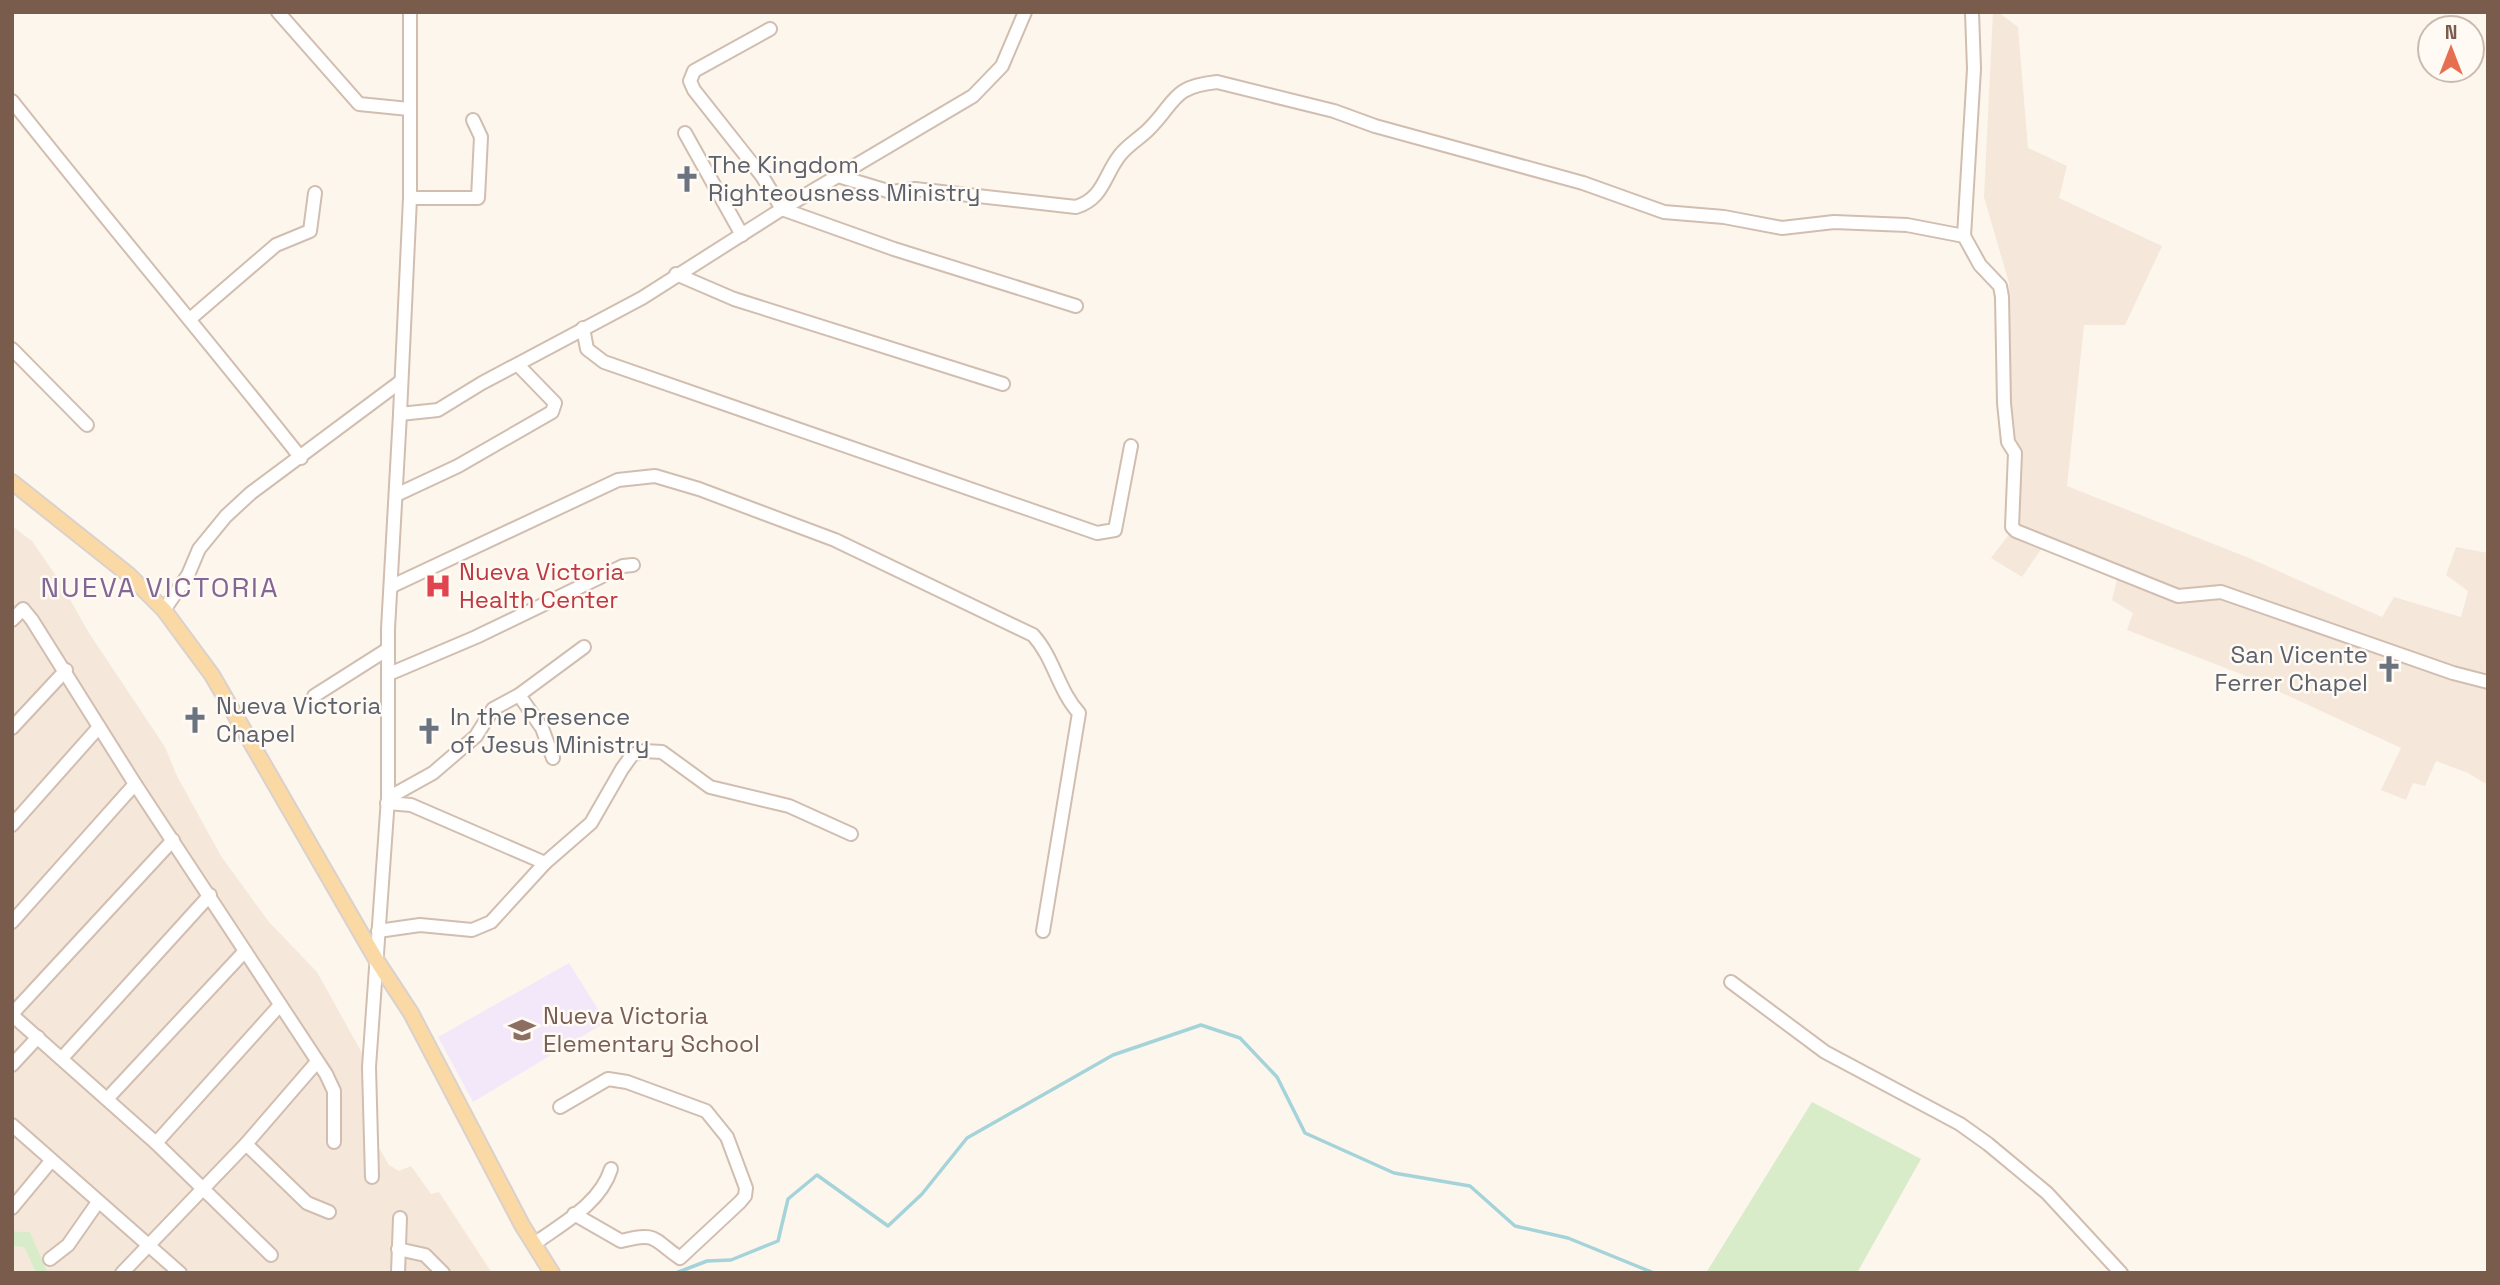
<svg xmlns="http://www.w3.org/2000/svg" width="2500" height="1285" viewBox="0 0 2500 1285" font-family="'Space Grotesk',sans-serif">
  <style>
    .residential { fill: #f5e8da }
    .education { fill: #f3e8fa }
    .green { fill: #d8ecc9 }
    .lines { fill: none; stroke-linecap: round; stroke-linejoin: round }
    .stream { stroke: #a5d3da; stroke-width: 3.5 }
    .minor-casing { stroke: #d1beb0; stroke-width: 16 }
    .major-casing { stroke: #dad1cd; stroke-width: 18 }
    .minor { stroke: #fff; stroke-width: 12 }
    .major { stroke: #fbd9a5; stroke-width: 14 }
    .labels { text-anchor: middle; stroke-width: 5; stroke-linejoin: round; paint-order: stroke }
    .worship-label { font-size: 24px; fill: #5b616d; stroke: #fffaf3; text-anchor: start }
    .health-label { font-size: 24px; fill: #be3a42; stroke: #fffaf3; text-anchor: start }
    .education-label { font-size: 24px; fill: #785e54; stroke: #fffaf3; text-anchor: start }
    .quarter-label { font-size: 28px; letter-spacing: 2px; fill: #846695; stroke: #fffaf3 }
  </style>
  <rect width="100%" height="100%" fill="#fdf6ec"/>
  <g class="residential">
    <path d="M1993,12h5l20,15 10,121 39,18 -8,32 103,48 -37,79h-41l-17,161 182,72 133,59 12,-20 67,20 7,-26 -22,-16 10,-28 32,6v232l-20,-12 -32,-12 -11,25 -12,-3 -7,17 -25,-10 20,-42 -160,-74 -114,-44 6,-17 -21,-13 6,-25 -76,-27 -20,29 -31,-19 19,-25 -1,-250 -25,-86z"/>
    <path d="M12,526l20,15 27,39 30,53 76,114 12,29 44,80 48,66 48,50 50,90 4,122 8,-36 10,17 10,6 12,-5 20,28 8,-2 53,81h-444l-18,-41 -18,-1z"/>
    <path d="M12,1246l12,1 12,26h-24z"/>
  </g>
  <path class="education" d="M569,963l37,59 -133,80 -35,-65z"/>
  <g class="green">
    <path d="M1812,1102l109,57 -64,114h-151z"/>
    <path d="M12,1231l18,1 18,41h-12l-12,-26 -12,-1z"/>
  </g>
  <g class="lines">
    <path class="stream" d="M676,1273l31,-12 24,-1 47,-19 10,-42 29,-24 71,51 34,-32 45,-56 146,-83 88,-30 39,13 37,39 28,56 89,40 76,13 45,40 53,12 86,35"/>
    <defs>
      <g id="minor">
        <path d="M278,12l81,92 50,5"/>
        <path d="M410,12v186l-10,216 38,-4 44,-27 160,-85 140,-89 191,-113 29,-30 23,-54"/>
        <path d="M770,29l-76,42 -4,10 4,9 68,86 20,33 112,40 182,57"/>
        <path d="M12,101c95,120 194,237 289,357"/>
        <path d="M685,133l57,102"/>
        <path d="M838,176l53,16 24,-3 161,18c28,-9 28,-32 44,-52 8,-10 20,-17 29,-26 28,-28 22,-42 68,-47l117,29 41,15 208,57 81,29 60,5 58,11 52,-6 73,3 57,11 16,29 20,21 2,11 2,106 4,39 7,11 -3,74 4,4 162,65 43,-4 232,81 35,9"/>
        <path d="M410,198h68l3,-61 -8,-17"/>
        <path d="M1964,236l10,-167 -2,-57"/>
        <path d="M676,274l58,25 269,85"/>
        <path d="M190,319l86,-74 34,-14 5,-38"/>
        <path d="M583,328l4,21 17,13 493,171 18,-3 16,-84"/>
        <path d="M12,349l75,76"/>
        <path d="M396,495l62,-29 94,-54 3,-9 -37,-38"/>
        <path d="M392,586l226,-106 37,-4 44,13 136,51 198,95c21,23 25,55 46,78l-36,218"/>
        <path d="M164,610l24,-35 11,-26 27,-33 25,-23 149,-111"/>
        <path d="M12,620l11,-11 9,11 103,164 191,290 8,17v51"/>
        <path d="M389,674l87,-37 147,-71 10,-1"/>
        <path d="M314,696l74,-47"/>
        <path d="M12,728l54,-58"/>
        <path d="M553,758l-11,-30 -23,-33 65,-48"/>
        <path d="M388,798l45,-25 43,-37 17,-27 26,-14"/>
        <path d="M387,803l24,2 134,58"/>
        <path d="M12,825l87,-98"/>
        <path d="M12,922l123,-138"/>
        <path d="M378,931l42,-6 52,5 19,-8 54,-59 46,-40 31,-54 10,-14 12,-4 18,1 48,35 79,19 62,28"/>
        <path d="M1731,982l94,70 135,72 28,20 59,49 74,80"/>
        <path d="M12,1014l161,-174"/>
        <path d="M12,1015l144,128 115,112"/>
        <path d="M63,1057l147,-162"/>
        <path d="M12,1065l26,-28"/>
        <path d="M107,1099l138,-148"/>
        <path d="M560,1107l48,-28 19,3 79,29 21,26 19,51 -1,8 -5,6 -60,56c-27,-18 -22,-27 -59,-17l-47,-27"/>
        <path d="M12,1125l168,148"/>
        <path d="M156,1143l124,-138"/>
        <path d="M246,1144l61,59 22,9"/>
        <path d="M372,1177l-3,-110 19,-269v-169l12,-215"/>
        <path d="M12,1208l39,-47"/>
        <path d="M534,1244c29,-21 66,-40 77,-75"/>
        <path d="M398,1249l27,6 18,18"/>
        <path d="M50,1259l18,-14 30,-43"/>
        <path d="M122,1273l124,-129 70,-81"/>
        <path d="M398,1273l2,-55"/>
      </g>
      <path id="major" d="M12,482l117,93 35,35 48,65 165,286 34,52 111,212 30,48"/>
    </defs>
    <use href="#minor" class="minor-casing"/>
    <use href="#major" class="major-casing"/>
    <use href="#minor" class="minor"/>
    <use href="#major" class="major"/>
  </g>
  <defs>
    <symbol id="church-bare" viewBox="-9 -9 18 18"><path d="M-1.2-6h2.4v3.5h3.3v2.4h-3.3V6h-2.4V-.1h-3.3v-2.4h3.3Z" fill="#6b7280" stroke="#fffaf3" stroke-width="2.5" paint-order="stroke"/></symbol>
    <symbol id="hospital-bare" viewBox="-9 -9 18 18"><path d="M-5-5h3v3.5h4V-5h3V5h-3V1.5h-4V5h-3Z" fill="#e0444e" stroke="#fffaf3" stroke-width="2.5" paint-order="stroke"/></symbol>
    <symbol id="school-bare" viewBox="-9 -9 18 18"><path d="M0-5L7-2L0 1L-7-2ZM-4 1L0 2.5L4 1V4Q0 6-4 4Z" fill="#8d6e63" stroke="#fffaf3" stroke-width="2.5" paint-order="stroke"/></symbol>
  </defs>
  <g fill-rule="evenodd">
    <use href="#church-bare" x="668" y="160" width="38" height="38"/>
    <use href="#hospital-bare" x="419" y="567" width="38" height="38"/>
    <use href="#church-bare" x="2370" y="650" width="38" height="38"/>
    <use href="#church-bare" x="176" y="701" width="38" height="38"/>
    <use href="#church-bare" x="410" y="712" width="38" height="38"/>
    <use href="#school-bare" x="503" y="1011" width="38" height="38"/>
  </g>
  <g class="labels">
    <g class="worship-label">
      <text x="708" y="173">The Kingdom<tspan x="708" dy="28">Righteousness Ministry</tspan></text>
      <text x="2368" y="663" text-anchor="end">San Vicente<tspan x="2368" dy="28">Ferrer Chapel</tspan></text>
      <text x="216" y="714">Nueva Victoria<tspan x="216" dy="28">Chapel</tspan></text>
      <text x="450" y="725">In the Presence<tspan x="450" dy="28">of Jesus Ministry</tspan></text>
    </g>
    <g class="health-label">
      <text x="459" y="580">Nueva Victoria<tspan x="459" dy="28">Health Center</tspan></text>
    </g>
    <g class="education-label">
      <text x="543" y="1024">Nueva Victoria<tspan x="543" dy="28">Elementary School</tspan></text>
    </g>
    <g class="quarter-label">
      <text x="160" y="597">NUEVA VICTORIA</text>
    </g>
  </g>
  <rect width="2500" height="1285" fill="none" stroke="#7a5c4d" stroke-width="28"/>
  <g transform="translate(2451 49)"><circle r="33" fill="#fffaf3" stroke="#cabbb1" stroke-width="2"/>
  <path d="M0-5L12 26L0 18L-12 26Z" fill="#e76f51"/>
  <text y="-10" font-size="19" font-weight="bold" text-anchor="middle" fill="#7a5c4d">N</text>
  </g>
</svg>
